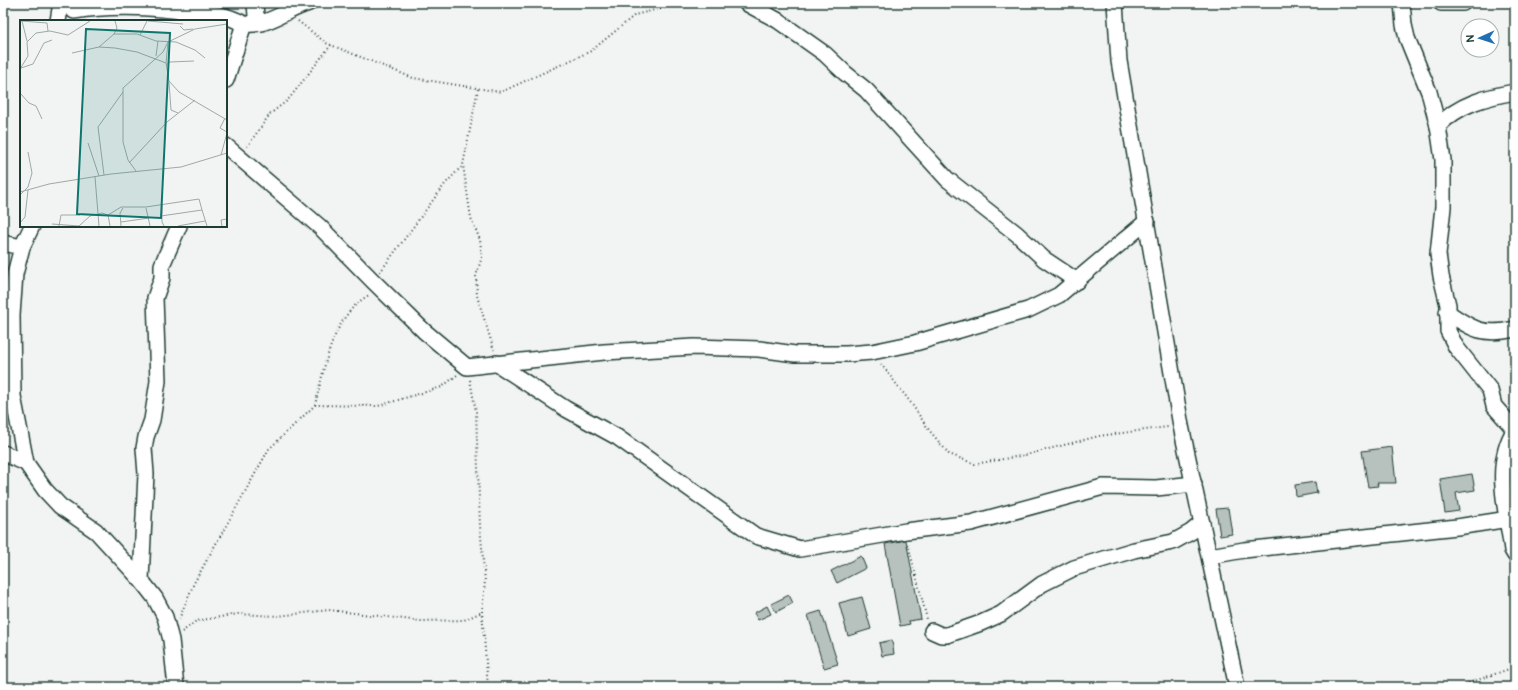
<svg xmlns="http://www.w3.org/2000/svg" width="1518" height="690" viewBox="0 0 1518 690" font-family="'Balsamiq Sans',sans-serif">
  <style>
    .building { fill: #b7c1bd; stroke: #1f3d34 }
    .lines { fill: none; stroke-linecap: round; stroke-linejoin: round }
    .minor-casing { stroke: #1f3d34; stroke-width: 18 }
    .path { stroke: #1f3d34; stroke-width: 2; stroke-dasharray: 1 3; stroke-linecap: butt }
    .minor { stroke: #fff; stroke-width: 15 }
    .inset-road { fill: none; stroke: #9eaaa7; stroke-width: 1 }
    .view { fill: #0f766e; fill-opacity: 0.15; stroke: #0f766e; stroke-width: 2 }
    .inset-edge { fill: none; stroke: #1f3d34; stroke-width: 2 }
  </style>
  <rect width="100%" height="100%" fill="#f2f3f3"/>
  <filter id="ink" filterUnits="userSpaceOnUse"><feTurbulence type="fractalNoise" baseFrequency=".025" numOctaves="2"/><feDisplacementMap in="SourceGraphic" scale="8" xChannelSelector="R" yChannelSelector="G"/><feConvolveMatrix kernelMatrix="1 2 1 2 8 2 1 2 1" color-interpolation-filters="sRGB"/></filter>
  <g filter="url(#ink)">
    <g class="building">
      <path d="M1392,447l4,36h-19l1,3 -10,1 -6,-36z"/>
      <path d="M1472,474l3,16 -19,3 3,18 -14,2 -5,-34z"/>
      <path d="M1315,482l2,11 -21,4 -1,-12z"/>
      <path d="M1228,508l4,26 -12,2 -4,-27z"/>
      <path d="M906,540l15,79 -12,2 1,3 -10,2 -15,-82z"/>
      <path d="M861,556l5,12 -29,15 -6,-12z"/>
      <path d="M789,595l4,8 -17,9 -5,-8z"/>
      <path d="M862,597l9,32 -23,7 -9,-33z"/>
      <path d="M767,606l4,8 -13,6 -4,-7z"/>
      <path d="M821,611l17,53 -14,4 -16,-53z"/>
      <path d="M892,640l2,14 -12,2 -3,-13z"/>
    </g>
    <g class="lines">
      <defs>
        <g id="minor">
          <path d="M255,3l1,13 6,7"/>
          <path d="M746,3l31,17 48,34 20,19 21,17 81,89 70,55 27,25 33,22"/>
          <path d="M1115,3l4,58 62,365 56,261"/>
          <path d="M1402,3l2,22 3,13 22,54 9,34 5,34v47l-5,47 3,22 7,29v26l8,16 34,43 4,16 21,24"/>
          <path d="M1441,3h22"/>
          <path d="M74,11c36,-6 71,-4 108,0 25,2 40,1 62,13"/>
          <path d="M58,21l3,-18"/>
          <path d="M226,80l18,-56c24,3 43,-15 65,-21"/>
          <path d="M1438,126c21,-22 48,-29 77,-34"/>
          <path d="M226,146l94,81 53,54 51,50 43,36 137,-15 90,-5 65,2 36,5h52l25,-2 43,-9 113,-33 31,-15 88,-74"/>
          <path d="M3,243l19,4"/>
          <path d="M1447,312c26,18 36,24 68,17"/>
          <path d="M496,363l70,46 51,28 139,99 44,13 106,-18 65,-8 132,-36 53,1 38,-4"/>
          <path d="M1515,429c-23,36 -8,82 -3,121l3,5"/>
          <path d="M3,453l23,10 19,27 15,16 36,25 45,49"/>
          <path d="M26,463l-13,-67 -1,-81 3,-41 7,-27 10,-21"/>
          <path d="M1210,556l34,-6 213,-23 58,-9"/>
          <path d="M932,631l9,4h6l34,-12 20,-9 41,-30 32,-16 60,-18 39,-8 18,-10 11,-9"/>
          <path d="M176,687l-5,-47 -6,-23 -10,-19 -14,-18 5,-106 -2,-26 2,-11 6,-17 6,-39 -3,-83 7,-20v-13l17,-39"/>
        </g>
      </defs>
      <use href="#minor" class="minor-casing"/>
      <g class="path">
        <path d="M298,21l28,22 87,35 88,14 90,-41 44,-36 47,-12"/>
        <path d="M478,89l-15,76 8,53 9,22 2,17 -6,19 1,20 17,54"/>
        <path d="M247,147l23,-33 18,-14 43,-55"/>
        <path d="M380,272l65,-88 18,-19"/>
        <path d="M881,364l30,39 18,27 20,24 26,10 51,-9 73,-19 69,-9"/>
        <path d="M470,380l6,32 4,114 5,55 -3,31 6,75"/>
        <path d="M315,405c10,-39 17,-89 54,-110"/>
        <path d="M908,544l19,75"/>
        <path d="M179,619l15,-36 75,-134 46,-44 63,1 64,-19 15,-12"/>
        <path d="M182,632l14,-11 42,-7 40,2 51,-6 92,11 43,-1 18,-8"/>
        <path d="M1457,687l58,-20"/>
      </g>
      <use href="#minor" class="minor"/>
    </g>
  </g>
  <g transform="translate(20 20)">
    <rect width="207" height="207" fill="#f2f3f3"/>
    <path class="inset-road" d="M1,1l26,2 1,8M2,1l5,20M128,1l35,3M160,6l4,4 9,-1M94,14h23l19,7 20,1 19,8 10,8M120,15l7,-14M79,27l15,-13 3,-6 -2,-7M52,33l27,-6 16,1 22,4 29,11 3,18 10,11 48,28M136,36l2,-15M146,43l2,-21M146,45l4,-3 24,-1M1,48l12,-4 11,-21 8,-3M0,49l8,-13 -1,-14 9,-9 14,-2 18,4 22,-14M149,62l2,28 7,3M0,73l9,10 7,3 6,13M205,98l-5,10 7,4M68,123l11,33M201,135l6,-22M109,143l38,-41 28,-22M116,151l-8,-11 -5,-18v-54l40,-36 5,-10 27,-13 32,-5M84,155l-6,-48 25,-35M75,157l4,49M0,172l29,-8 62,-10 70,-7 46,-14M0,175l8,-8 4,-14 -4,-21M142,184v18l2,4M126,188l4,18M182,190l5,16M88,195l13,-8h25l53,-8 3,11 -41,6M101,202l28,-4M0,203l5,-6 3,-27M32,204l27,2 11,-10 12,-3 6,2 2,11M39,206l2,-11h19M101,206l-1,-13 3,-5M158,206l27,-5M202,206l-1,-6 6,-1"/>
    <path class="view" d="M66,9l84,4 -9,185 -84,-4z"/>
    <rect width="207" height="207" class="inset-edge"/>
  </g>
  <rect width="1518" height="690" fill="none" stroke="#fff" stroke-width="16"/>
  <rect x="8" y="8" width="1502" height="674" fill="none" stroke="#1f3d34" stroke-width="1.5" filter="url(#ink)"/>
  <g transform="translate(1480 38) rotate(267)"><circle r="19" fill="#ffffff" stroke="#a5b1ae"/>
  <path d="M0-3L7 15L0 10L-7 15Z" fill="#1f6fb2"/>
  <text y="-6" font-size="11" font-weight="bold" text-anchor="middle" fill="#1f3d34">N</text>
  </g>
</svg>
